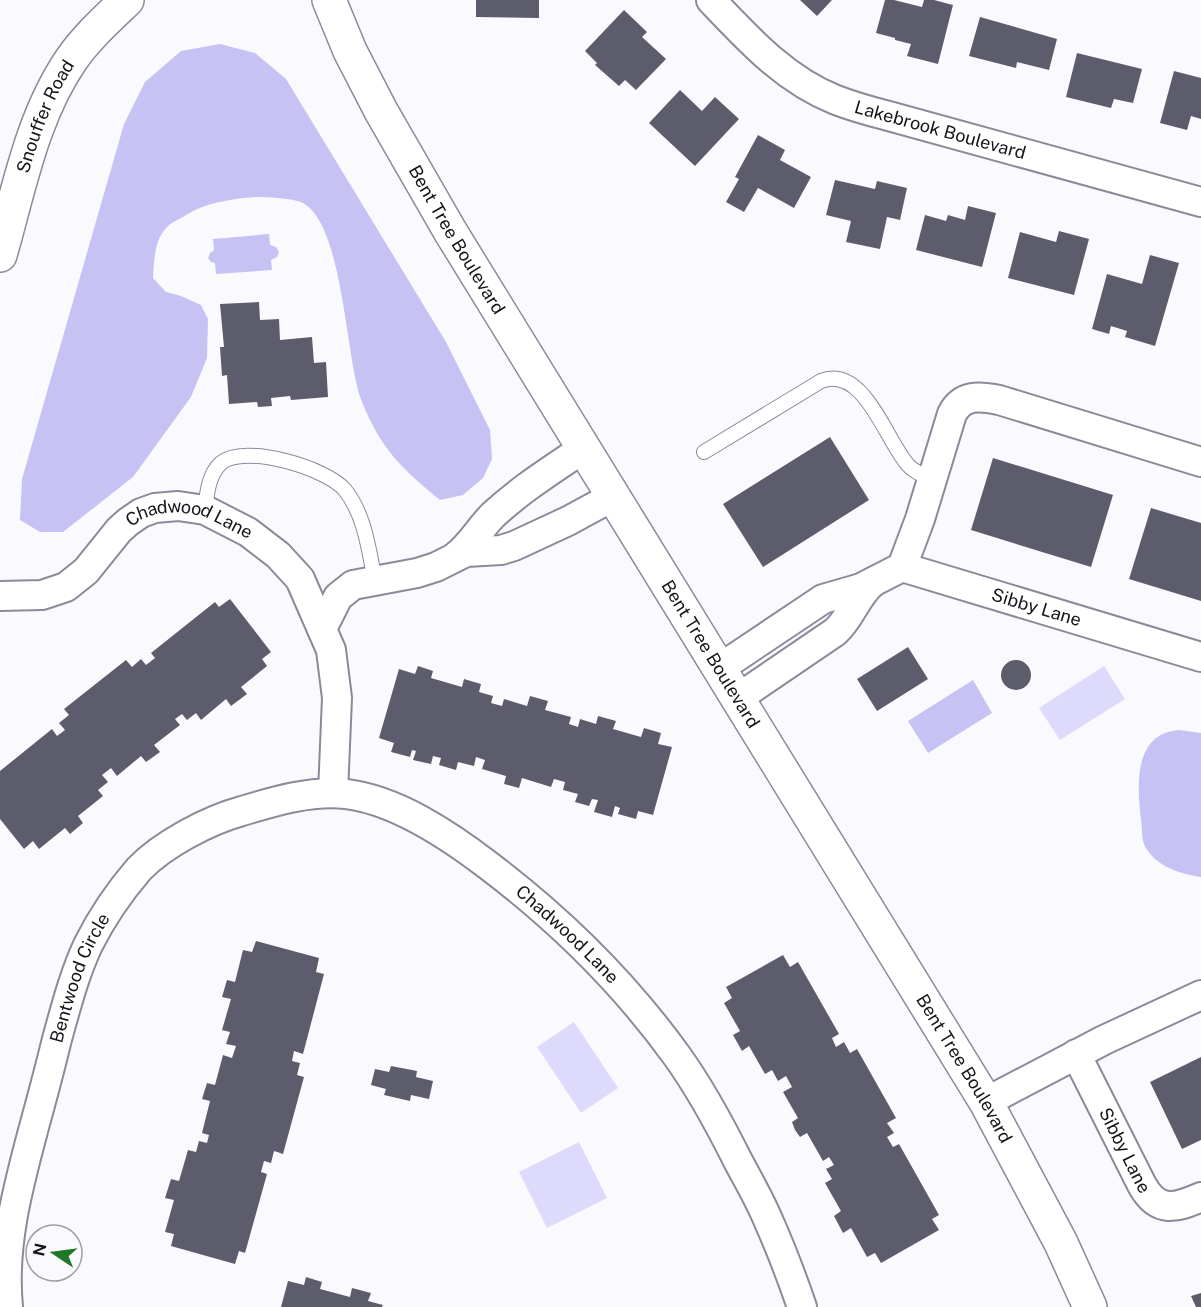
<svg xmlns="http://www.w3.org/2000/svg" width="1201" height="1307" viewBox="0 0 1201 1307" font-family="'Public Sans',sans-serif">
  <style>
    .green { fill: #dddafc }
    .water { fill: #c6c2f3 }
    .building { fill: #5d5c6c }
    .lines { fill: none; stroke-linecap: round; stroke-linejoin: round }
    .service-casing { stroke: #8b8a9b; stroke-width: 16 }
    .minor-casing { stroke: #8b8a9b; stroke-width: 32 }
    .secondary-casing { stroke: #8b8a9b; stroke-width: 36 }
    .service { stroke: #fff; stroke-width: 14 }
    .minor { stroke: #fff; stroke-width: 28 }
    .secondary { stroke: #fff; stroke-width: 33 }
    .labels { text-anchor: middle; stroke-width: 6; stroke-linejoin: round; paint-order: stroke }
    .street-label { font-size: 18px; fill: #14141a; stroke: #fafafe }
  </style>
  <rect width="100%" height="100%" fill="#fafafe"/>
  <g class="green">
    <path d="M1104,666l21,33 -65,41 -21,-32z"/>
    <path d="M574,1022l44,66 -37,25 -44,-66z"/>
    <path d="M579,1142l28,56 -60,30 -28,-56z"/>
  </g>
  <g class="water">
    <path d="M220,44l35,9 31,26 160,263 44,88 2,29 -9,19 -20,17 -23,5c-39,-32 -59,-51 -78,-98 -17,-42 -18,-181 -61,-200 -11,-4 -34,-5 -45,-5 -24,2 -49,5 -70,18 -6,4 -14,7 -19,12 -13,13 -13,35 -14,51l13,14 15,4 20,9 7,14 -1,39 -16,39 -58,80 -70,55h-23l-20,-12 2,-41 102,-355 21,-42 36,-31z"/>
    <path d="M269,234l1,11 6,2 3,5 -2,5 -6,3 1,10 -56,4 -1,-11 -4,-1 -3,-4 2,-5 4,-3 -1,-11z"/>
    <path d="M973,680l19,33 -64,40 -20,-32z"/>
    <path d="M1179,730l22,3v144c-19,-3 -41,-9 -53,-26 -8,-10 -5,-19 -7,-31 -4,-33 -8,-87 38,-90z"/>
  </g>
  <g class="building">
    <path d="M476,0h63v18l-63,-1z"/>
    <path d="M800,0h32l-15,16z"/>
    <path d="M885,0h9l28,7 2,-7h10l19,5 -15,59 -31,-8 4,-12 -16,-4v-2l-19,-5z"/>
    <path d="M624,10l23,22 -5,5 24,22 -30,31 -11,-10 -6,6 -24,-21 2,-2 -12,-12z"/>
    <path d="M980,17l77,22 -8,31 -32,-8 -1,6 -47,-12z"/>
    <path d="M1077,53l65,16 -9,34 -19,-4 -3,9 -45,-11z"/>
    <path d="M1174,71l27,7v41l-10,-3 -4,14 -27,-7z"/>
    <path d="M680,90l22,21 13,-14 24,22 -44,47 -46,-43z"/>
    <path d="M758,135l27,15 -5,10 31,17 -17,31 -36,-20 -14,24 -18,-10 13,-23 -4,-2z"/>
    <path d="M835,180l40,9 2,-8 30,7 -7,32 -13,-3 -7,32 -34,-7 5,-21 -25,-6z"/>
    <path d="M968,206l28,7 -14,54 -66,-17 9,-35 21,6 2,-6 17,5z"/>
    <path d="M1059,231l30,8 -15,56 -66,-17 12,-46 36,10z"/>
    <path d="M1150,255l29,8 -24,83 -30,-9 2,-6 -16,-5 -2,8 -17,-5 15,-55 35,10z"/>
    <path d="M259,302l1,18 19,-1 1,21 32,-3 2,26 12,-1 2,35 -37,3 -1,-4 -19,2 1,8 -14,1 -1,-5 -28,2 -2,-29 -5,1 -2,-29h4l-4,-43z"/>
    <path d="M830,437l39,63 -106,67 -40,-63z"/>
    <path d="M993,458l120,37 -22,72 -120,-37z"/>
    <path d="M1151,508l50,15v78l-72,-22z"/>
    <path d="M230,599l41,53 -9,7 5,7 -26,21 6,7 -16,12 -5,-7 -25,21 -5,-7 -9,7 -5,-6 -7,5 5,6 -26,20 6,7 -14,10 -5,-6 -24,20 -6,-8 -9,7 6,7 -10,8 5,6 -25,20 5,7 -13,11 -5,-6 -26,21 -6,-8 -9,8 -24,-30v-48l52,-42 5,7 8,-6 -6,-7 10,-8 -5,-6 62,-49 6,7 9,-8 5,6 9,-7 -4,-5 64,-51 4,5z"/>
    <path d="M908,647l20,32 -51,32 -20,-32z"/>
    <circle cx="1016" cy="675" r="15"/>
    <path d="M418,666l15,5 -2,7 31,9 2,-8 17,5 -2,8 14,4 -2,7 11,3 2,-7 23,7 3,-10 18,5 -3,9 26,7 -2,7 9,3 2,-8 16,5 2,-8 18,5 -3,8 28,8 3,-9 17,5 -3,11 14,3 -19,68 -15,-4 -2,8 -18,-5 2,-6 -5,-2 -3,11 -18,-5 4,-12 -6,-1 -3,7 -14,-4 3,-8 -15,-4 2,-8 -11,-3 -3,8 -29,-9 -3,10 -15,-4 2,-8 -24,-7 3,-9 -9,-3 -2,9 -16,-4 -2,8 -17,-5 2,-7 -8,-2 -2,8 -18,-4 3,-9 -4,-1 -2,7 -19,-5 3,-9 -15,-5 20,-69 16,5z"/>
    <path d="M256,941l63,17 -3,14 8,2 -21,80 -9,-3 -2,10 8,2 -3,12 7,2 -21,77 -9,-3 -3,12 -7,-2 -3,11 6,2 -22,79 -6,-2 -4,13 -64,-18 3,-12 -9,-2 9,-32 -9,-2 6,-19 8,2 9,-31 8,2 3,-11 8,2 2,-8 -7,-2 8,-32 -8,-2 5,-16 8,2 8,-30 9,3 4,-12 -10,-2 4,-12 -8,-2 9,-31 -9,-2 5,-17 8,2 8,-32 9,2z"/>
    <path d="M783,955l7,12 8,-5 41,72 -7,4 4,9 8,-5 6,11 7,-4 39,69 -9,5 7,10 -7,4 6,10 6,-3 40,71 -7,4 7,11 -58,33 -6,-10 -8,4 -16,-29 -8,5 -9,-17 7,-5 -16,-28 7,-4 -6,-10 8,-4 -5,-8 -6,4 -16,-28 -7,4 -5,-7 -3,-8 6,-4 -15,-26 9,-5 -6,-11 -8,5 -6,-11 -7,4 -16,-28 -7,5 -9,-16 7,-4 -16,-28 8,-5 -6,-11z"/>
    <path d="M1201,1057v83l-19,9 -32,-67z"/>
    <path d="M391,1066l26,5 -1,6 17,4 -4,18 -18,-4 -1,6 -26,-6 2,-6 -15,-4 4,-16 14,3z"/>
    <path d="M306,1277l16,5 -2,7 30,8 2,-9 19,5 -3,8 15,4 -1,2h-101l7,-26 16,4z"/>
    <path d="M1201,1293v14h-5l-5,-11z"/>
  </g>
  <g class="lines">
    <defs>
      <g id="service">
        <path d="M704,452l117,-71c43,-17 65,60 87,84 7,8 16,10 25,14"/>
        <path d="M205,510c2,-16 3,-35 16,-47 23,-20 106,5 124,27 20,25 24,61 30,91"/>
      </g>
      <g id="minor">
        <path id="s1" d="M711,0c37,39 74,80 125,100 16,6 33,11 49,15l316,87"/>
        <path d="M455,557c16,-12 24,-28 38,-42 28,-26 60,-46 91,-67"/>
        <path d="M902,567l18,-48 32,-105c10,-20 28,-18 47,-14l202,62"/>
        <path id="s2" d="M0,596l42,-1 24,-8 20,-16 33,-41 9,-8 13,-9 14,-5 23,-2 27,4 43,22 30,23 22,24 31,71 6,48 -4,95"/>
        <path d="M322,629l16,-32 15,-12 64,-12 19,-6 30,-15 35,-2 13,-4 54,-25 46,-25"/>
        <path id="s3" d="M720,668l103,-69 38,-11 41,-21 299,90"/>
        <path d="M738,698l97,-66c16,-14 21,-36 38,-50"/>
        <path id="s4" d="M1076,1054l66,131c16,29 34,23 59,12"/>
        <path d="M986,1102l118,-62 97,-45"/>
        <path id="s5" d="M8,1307c-6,-62 10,-120 26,-180 8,-29 16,-59 23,-88 9,-32 17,-64 31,-94 13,-26 32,-54 51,-76 24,-25 70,-49 103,-58 33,-10 70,-21 104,-17 51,6 104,42 143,72 70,53 136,118 188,190 23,32 42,67 60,103 11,21 23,41 32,63 12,27 23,56 33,85"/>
      </g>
      <g id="secondary">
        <path id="s6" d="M329,0l21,51 31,60 69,120 536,871 75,141 29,64"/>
        <path id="s7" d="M0,255c19,-66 32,-138 71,-195 15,-22 36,-41 56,-60"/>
      </g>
    </defs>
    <use href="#service" class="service-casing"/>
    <use href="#minor" class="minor-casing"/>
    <use href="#secondary" class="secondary-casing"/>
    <use href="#service" class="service"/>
    <use href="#minor" class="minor"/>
    <use href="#secondary" class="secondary"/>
  </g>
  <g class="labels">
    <g class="street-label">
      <text dy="6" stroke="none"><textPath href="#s7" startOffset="146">Snouffer Road</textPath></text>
      <text dy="6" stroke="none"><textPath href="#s1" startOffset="270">Lakebrook Boulevard</textPath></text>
      <text dy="6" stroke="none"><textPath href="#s6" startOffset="272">Bent Tree Boulevard</textPath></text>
      <text dy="6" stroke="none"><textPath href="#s2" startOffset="224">Chadwood Lane</textPath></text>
      <text dy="6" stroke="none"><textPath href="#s3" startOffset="350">Sibby Lane</textPath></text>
      <text dy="6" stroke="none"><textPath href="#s6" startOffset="758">Bent Tree Boulevard</textPath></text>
      <text dy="6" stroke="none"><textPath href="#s5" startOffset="956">Chadwood Lane</textPath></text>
      <text dy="6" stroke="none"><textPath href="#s5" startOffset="339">Bentwood Circle</textPath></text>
      <text dy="6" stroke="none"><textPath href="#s6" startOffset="1244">Bent Tree Boulevard</textPath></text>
      <text dy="6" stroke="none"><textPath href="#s4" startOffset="108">Sibby Lane</textPath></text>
    </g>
  </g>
  <g transform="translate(54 1253) rotate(283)"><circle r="28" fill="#fafafe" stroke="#9e9ea3" stroke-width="1.5"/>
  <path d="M0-4.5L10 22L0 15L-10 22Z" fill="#1f7827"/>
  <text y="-9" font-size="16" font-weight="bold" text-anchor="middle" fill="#14141a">N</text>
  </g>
</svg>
